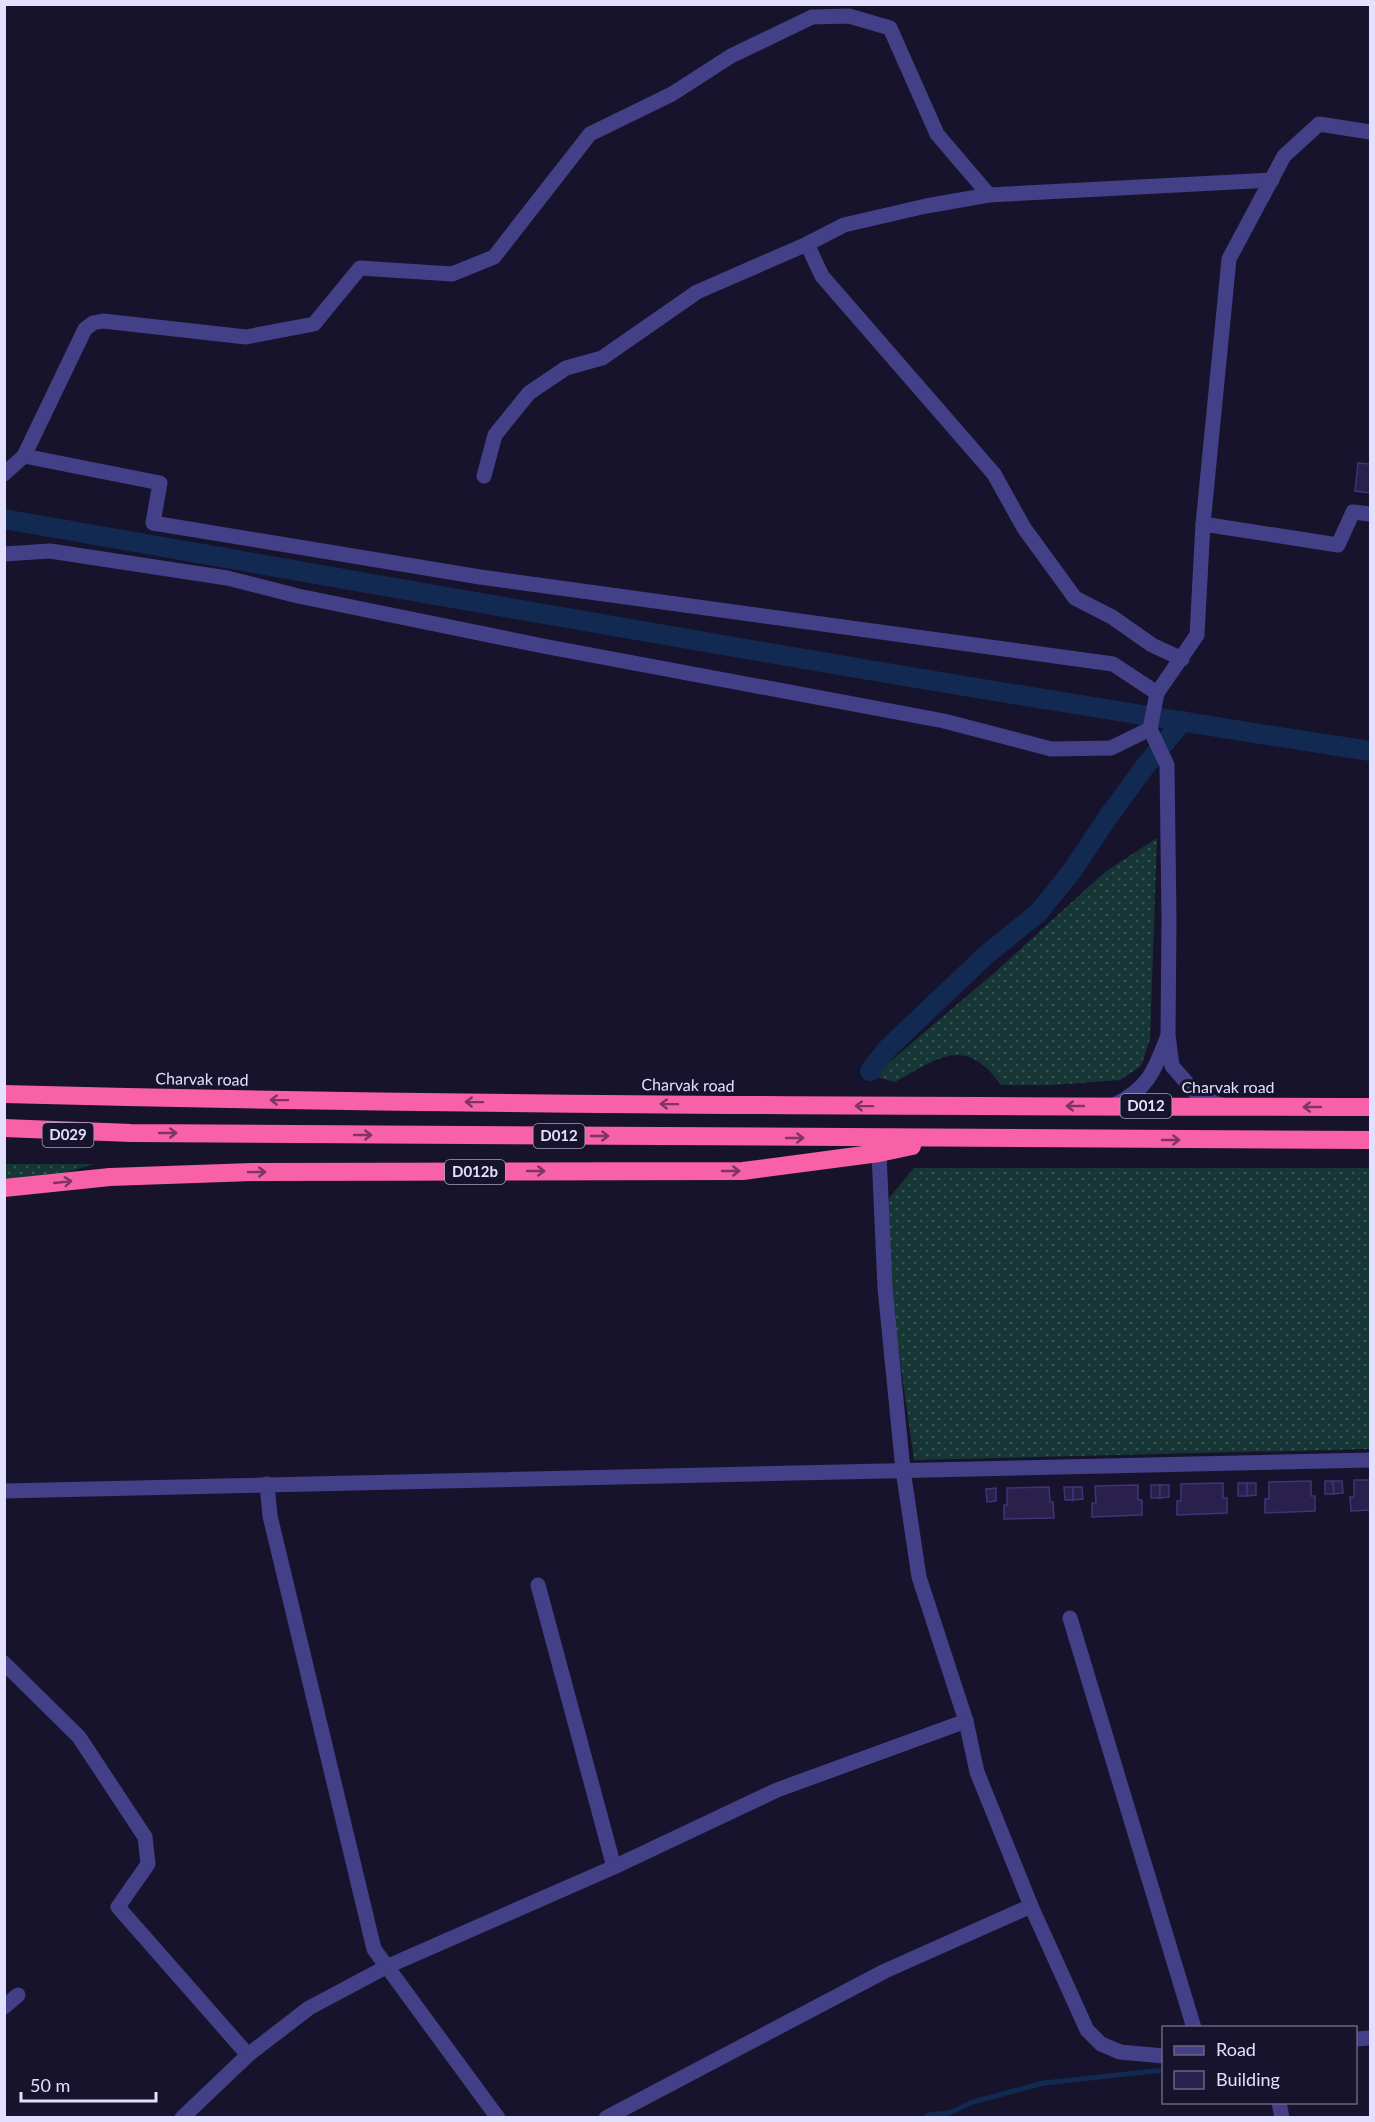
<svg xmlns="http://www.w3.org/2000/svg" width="1375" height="2122" viewBox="0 0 1375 2122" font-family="Lato,sans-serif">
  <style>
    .grass { fill: url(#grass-dots) }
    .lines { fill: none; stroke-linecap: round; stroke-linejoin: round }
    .stream { stroke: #122951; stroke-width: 5 }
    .canal { stroke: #122951; stroke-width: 20 }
    .building { fill: #29204c; stroke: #413377; stroke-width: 1.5 }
    .minor { stroke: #434088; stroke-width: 15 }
    .highway { stroke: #f860a8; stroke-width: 18 }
    .oneway { stroke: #7c3664 }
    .labels { text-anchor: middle; stroke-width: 6; stroke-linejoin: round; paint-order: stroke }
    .shield { fill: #17132c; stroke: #a6a2bf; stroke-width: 1.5 }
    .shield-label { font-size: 15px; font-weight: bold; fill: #e3dffe }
    .street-label { font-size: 16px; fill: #e3dffe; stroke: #17132c }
  </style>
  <defs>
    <pattern id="grass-dots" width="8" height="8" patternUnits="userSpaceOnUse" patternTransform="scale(1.5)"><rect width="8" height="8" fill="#163635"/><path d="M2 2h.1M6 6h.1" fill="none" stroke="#385353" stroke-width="1.8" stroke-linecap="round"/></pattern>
  </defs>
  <rect width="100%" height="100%" fill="#17132c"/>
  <g class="grass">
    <path d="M1157,838l-7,201 -9,27 -21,14 -68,5h-51c-36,-50 -61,-28 -106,-3l-22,-6 121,-103 111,-101z"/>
    <path d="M4,1164h90l-26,8 -63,8z"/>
    <path d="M914,1168h456v281l-456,11 -21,-150 -7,-75 3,-37z"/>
  </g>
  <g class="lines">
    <path class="stream" d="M925,2118l4,-3 20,-2 24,-11 71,-19 120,-13"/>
    <g class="canal">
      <path d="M4,519c455,80 910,162 1366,232"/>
      <path d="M870,1071l16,-21 100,-95 52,-42 34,-42 36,-54 38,-52 37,-44"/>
    </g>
  </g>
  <g class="building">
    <path d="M1358,463l12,1v29l-15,-2z"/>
    <path d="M1354,1480h16v30l-19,1 -1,-14h4z"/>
    <path d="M1311,1481v15h4v15l-50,2v-14h4v-17z"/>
    <path d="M1325,1481h8l1,13h-9z"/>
    <path d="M1333,1481h9l1,12 -9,1z"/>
    <path d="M1223,1483v15h4v15l-50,2v-14h4v-17z"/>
    <rect x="1238" y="1483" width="9" height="13"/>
    <path d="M1247,1483h9v12l-9,1z"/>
    <path d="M1138,1485v15h4v15l-50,2v-14h4l-1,-17z"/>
    <rect x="1151" y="1485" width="9" height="13"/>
    <path d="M1160,1485h9v12l-9,1z"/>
    <path d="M1049,1487l1,15h3l1,16 -50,1v-14h3v-17z"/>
    <path d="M1064,1487h9v13h-8z"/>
    <path d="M1073,1487h9l1,12 -10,1z"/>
    <path d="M996,1488v13l-9,1 -1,-13z"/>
  </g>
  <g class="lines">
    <g class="minor">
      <path d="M807,244l15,32 172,198 30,54 51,70 37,19 40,28 30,14"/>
      <path d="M24,456l136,27 -7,40 327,54 633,87 44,29"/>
      <path d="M4,474l20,-18 61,-127 8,-6 10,-2 143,16 68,-13 46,-56 92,6 42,-17 96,-123 82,-40 59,-38 81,-39 37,-1 41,12 47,106 52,61"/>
      <path d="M484,476l11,-41 34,-42 37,-25 36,-10 95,-66 110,-48 37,-19 82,-19 63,-11 283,-15"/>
      <path d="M1203,524l135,21 15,-33 17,2"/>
      <path d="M4,554l46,-3 177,27 71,18 245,50 401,75 107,28 60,-1 39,-19"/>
      <path d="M1223,1105l-9,-2 -20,-12 -22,-25 -4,-31 1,-116 -2,-154 -17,-36 7,-36 40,-58 6,-111 26,-265 55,-103 35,-32 51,8"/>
      <path d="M1113,1106c35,-18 40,-32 54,-68"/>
      <path d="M879,1153l6,135 18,182 16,107 47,144 11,51 54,134 56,124 14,14 19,8 44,4"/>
      <path d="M267,1484l3,32 104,433 124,169"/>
      <path d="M4,1491l1366,-31"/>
      <path d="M538,1585l76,282"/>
      <path d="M1070,1618l124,410"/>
      <path d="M4,1663l75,74 66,100 3,27 -30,43 130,148"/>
      <path d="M4,2007l14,-12"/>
      <path d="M1356,2039l14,-1"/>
      <path d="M1279,2102l3,16"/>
      <path d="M182,2118l66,-63 61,-47 77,-41 228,-100 163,-77 189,-69"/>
      <path d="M606,2118l279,-147 146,-65"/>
    </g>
    <g class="highway">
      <path d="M4,1094c456,12 911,12 1366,13"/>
      <path d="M4,1128l127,5 1239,7"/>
      <path d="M4,1188l106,-11 142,-5 491,-1 136,-18 33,-7"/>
    </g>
  </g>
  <defs><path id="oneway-shaft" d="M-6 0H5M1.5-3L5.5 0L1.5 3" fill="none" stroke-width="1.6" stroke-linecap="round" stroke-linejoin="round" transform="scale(1.5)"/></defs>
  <g class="oneway">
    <use href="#oneway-shaft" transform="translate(279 1100) rotate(-179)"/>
    <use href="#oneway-shaft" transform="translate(474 1102) rotate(-179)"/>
    <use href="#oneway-shaft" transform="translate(669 1104) rotate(-179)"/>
    <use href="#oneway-shaft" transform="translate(864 1106) rotate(-179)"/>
    <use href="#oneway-shaft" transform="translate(1075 1106) rotate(180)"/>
    <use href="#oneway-shaft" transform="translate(1312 1107) rotate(-180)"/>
    <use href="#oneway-shaft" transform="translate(168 1133)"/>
    <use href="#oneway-shaft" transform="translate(363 1135)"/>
    <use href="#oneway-shaft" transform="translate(600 1136)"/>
    <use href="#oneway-shaft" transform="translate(795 1138)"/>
    <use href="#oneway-shaft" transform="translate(1171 1140)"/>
    <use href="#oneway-shaft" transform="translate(536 1171)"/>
    <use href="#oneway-shaft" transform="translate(731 1171)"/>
    <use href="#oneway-shaft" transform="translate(257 1172) rotate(-1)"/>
    <use href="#oneway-shaft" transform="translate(63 1182) rotate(-6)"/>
  </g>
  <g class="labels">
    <g class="shield">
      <rect x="1120.5" y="1094" width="51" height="24" rx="4.5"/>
      <rect x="42.5" y="1123" width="51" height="24" rx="4.5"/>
      <rect x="533.5" y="1124" width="51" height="24" rx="4.5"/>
      <rect x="445" y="1160" width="60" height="24" rx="4.5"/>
    </g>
    <g class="shield-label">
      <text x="1146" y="1111">D012</text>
      <text x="68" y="1140">D029</text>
      <text x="559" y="1141">D012</text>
      <text x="475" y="1177">D012b</text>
    </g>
    <g class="street-label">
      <text transform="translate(202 1079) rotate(1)" y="6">Charvak road</text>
      <text transform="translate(688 1085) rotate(1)" y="6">Charvak road</text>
      <text x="1228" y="1093">Charvak road</text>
    </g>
  </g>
  <rect width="1375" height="2122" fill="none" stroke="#e3dffe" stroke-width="12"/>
  <rect x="1162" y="2026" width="195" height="78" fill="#17132c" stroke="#696580" stroke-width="1.5"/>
  <rect x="1174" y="2046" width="30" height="9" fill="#434088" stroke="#696580" stroke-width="1.5"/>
  <text x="1216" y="2056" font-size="18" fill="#e3dffe">Road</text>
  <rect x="1174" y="2071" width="30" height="18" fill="#29204c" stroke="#696580" stroke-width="1.5"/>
  <text x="1216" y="2086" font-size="18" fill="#e3dffe">Building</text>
  <path d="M21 2092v9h135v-9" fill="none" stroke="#e3dffe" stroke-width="3"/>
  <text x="30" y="2092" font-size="18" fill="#e3dffe" stroke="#17132c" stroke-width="4.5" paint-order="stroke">50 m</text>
</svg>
